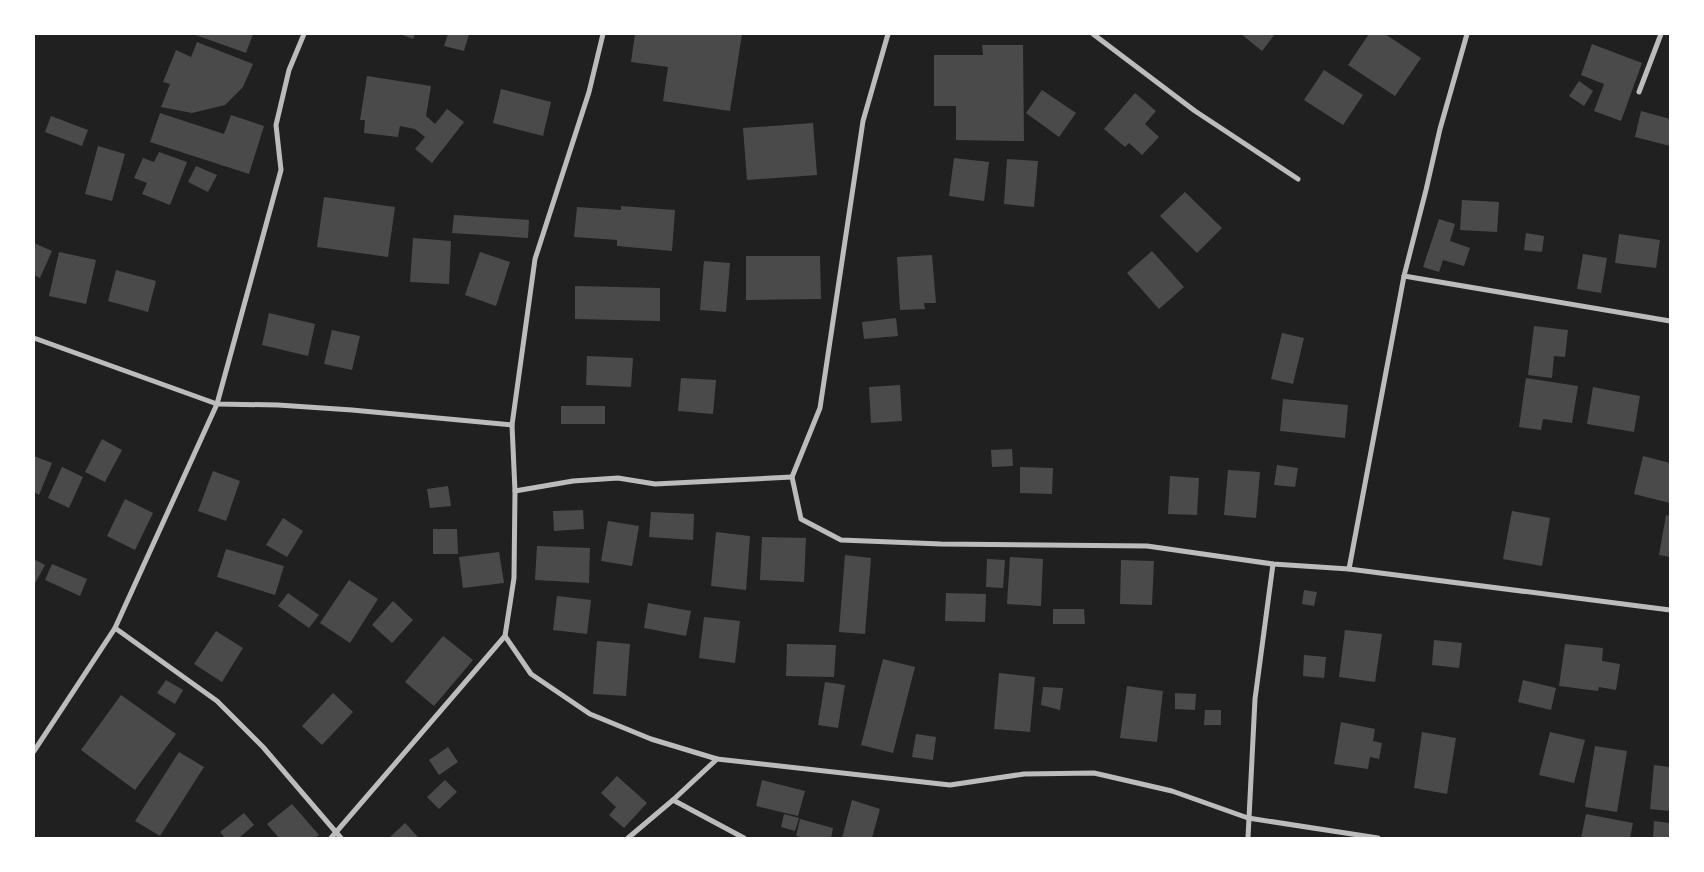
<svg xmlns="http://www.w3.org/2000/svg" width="1704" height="872" viewBox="0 0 1704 872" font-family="'Sofia Sans Condensed',sans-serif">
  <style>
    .green { fill: #202020 }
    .building { fill: #4a4a4a }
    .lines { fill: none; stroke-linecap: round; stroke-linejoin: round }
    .minor { stroke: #bcbcbc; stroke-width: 5 }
  </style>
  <rect width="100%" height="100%" fill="#111"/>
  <rect class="green" x="34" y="34" width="1636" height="804"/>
  <g class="building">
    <path d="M193,34h60l-7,19z"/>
    <path d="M400,34h15l-2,5z"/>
    <path d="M448,34h21l-5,17 -20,-5z"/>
    <path d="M635,34h107l-12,77 -67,-10 5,-34 -37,-5z"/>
    <path d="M1241,34h34l-13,17z"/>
    <path d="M1369,34h16l36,24 -26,38 -47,-31z"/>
    <path d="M197,42l56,22 -10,23 -18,18 -33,8 -31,-6 9,-23 -7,-2 13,-32 15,7z"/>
    <path d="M1592,44l50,19 -21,58 -27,-10 10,-27 -23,-9z"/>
    <path d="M982,45h41l1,96 -68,-1v-34h-22v-51h49z"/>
    <path d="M1324,70l39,25 -20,30 -39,-25z"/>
    <path d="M367,76l64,10 -5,30 9,8 12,-15 17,13 -32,41 -17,-14 10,-12 -10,-8 -15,-3 -2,11 -34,-4 1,-13h-5z"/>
    <path d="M1579,81l14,10 -9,15 -15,-10z"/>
    <path d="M501,89l50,13 -8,34 -50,-13z"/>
    <path d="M1042,90l34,23 -17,24 -33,-24z"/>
    <path d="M1135,93l21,18 -11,13 14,13 -17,18 -13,-12 -4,4 -21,-18z"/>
    <path d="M1641,111l29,8v27l-35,-9z"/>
    <path d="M160,113l64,21 7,-19 33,11 -15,48 -99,-32z"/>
    <path d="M51,116l37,14 -6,16 -37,-14z"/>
    <path d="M813,123l4,52 -70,5 -4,-52z"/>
    <path d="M98,146l27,8 -13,47 -27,-7z"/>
    <path d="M159,152l28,10 -17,43 -28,-11 5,-11 -13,-5 9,-20 11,4z"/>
    <path d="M954,158l35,4 -5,39 -35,-5z"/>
    <path d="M1007,159l31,2 -4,46 -30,-3z"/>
    <path d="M196,166l21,9 -9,17 -20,-10z"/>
    <path d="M1185,192l37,36 -25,25 -37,-37z"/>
    <path d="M324,197l71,10 -7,50 -71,-10z"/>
    <path d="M1462,200l37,2 -2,30 -37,-2z"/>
    <path d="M621,206l54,4 -3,41 -55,-5v-6l-43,-3 3,-30 44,3z"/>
    <path d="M454,215l75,5 -1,18 -76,-5z"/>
    <path d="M1439,219l16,5 -5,17 20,7 -6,18 -21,-6 -4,12 -16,-5z"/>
    <path d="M1526,233l18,3 -2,16 -18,-2z"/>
    <path d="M1619,234l41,6 -4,28 -41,-5z"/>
    <path d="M413,238l38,3 -2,43 -39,-2z"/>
    <path d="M34,243l18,8 -12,27 -6,-3z"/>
    <path d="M1152,251l32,36 -25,22 -32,-36z"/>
    <path d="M59,252l37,8 -10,44 -37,-8z"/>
    <path d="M480,252l30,10 -14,44 -31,-11z"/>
    <path d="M1583,254l24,4 -6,35 -24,-4z"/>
    <path d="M932,255l4,48h-12l1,6 -25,1 -3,-53z"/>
    <path d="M746,256h74l1,43 -75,1z"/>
    <path d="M704,261l26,2 -4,49 -26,-2z"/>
    <path d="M116,270l40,11 -8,31 -40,-11z"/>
    <path d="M575,286l85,2v33l-85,-2z"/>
    <path d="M269,313l46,11 -7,32 -46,-11z"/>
    <path d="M896,318l2,18 -34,3 -2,-17z"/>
    <path d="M1534,326l34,4 -3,27 -11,-1 -2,22 -24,-3z"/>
    <path d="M332,330l28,6 -8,34 -28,-6z"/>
    <path d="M1282,333l22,5 -11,46 -22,-5z"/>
    <path d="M587,356l46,2 -2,29 -45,-2z"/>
    <path d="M681,378l35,2 -3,34 -35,-3z"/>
    <path d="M1526,378l52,8 -6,37 -29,-4 -2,11 -22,-3z"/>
    <path d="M900,385l2,36 -31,2 -2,-36z"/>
    <path d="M1593,387l47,9 -6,36 -47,-8z"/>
    <path d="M1283,399l65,6 -3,33 -65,-7z"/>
    <rect x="561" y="406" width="44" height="18"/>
    <path d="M102,439l20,11 -17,32 -20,-10z"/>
    <path d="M1012,449l1,17 -21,1 -1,-17z"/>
    <path d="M34,456l18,7 -13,32 -5,-3z"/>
    <path d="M1643,456l27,7v40l-36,-9z"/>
    <path d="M1277,465l21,3 -3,19 -21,-2z"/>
    <path d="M62,467l21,10 -14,31 -21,-10z"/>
    <path d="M1020,467l33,1 -1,26 -32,-1z"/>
    <path d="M1228,470l32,2 -4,46 -32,-3z"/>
    <path d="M213,471l27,10 -14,40 -28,-10z"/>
    <path d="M1170,476l29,2 -2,37 -29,-1z"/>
    <path d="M448,486l3,20 -21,2 -3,-19z"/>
    <path d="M125,499l28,14 -18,37 -28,-14z"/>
    <path d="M583,510l1,19 -30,2 -1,-20z"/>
    <path d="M1512,511l38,7 -8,48 -39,-7z"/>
    <path d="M651,512l43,2 -1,26 -44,-3z"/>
    <path d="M1666,515l4,1v41l-11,-2z"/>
    <path d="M283,518l20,13 -16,26 -21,-12z"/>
    <path d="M608,521l31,5 -7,40 -31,-5z"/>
    <path d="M433,529h24l1,25h-25z"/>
    <path d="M716,532l34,4 -4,54 -35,-4z"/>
    <path d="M762,537l44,1 -2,44 -44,-2z"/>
    <path d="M537,546l53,2 -1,35 -54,-3z"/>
    <path d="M226,549l58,17 -9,29 -58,-18z"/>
    <path d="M499,552l5,31 -41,5 -4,-31z"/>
    <path d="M845,555l26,3 -6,76 -26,-2z"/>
    <path d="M1010,557l33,2 -2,47 -34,-2z"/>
    <path d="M34,559l11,6 -11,20z"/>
    <path d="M987,559l18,1 -2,28 -17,-1z"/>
    <path d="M1121,560l33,1 -2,44 -32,-1z"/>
    <path d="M52,564l35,15 -7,17 -35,-16z"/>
    <path d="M349,580l29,19 -28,44 -30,-20z"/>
    <path d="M1304,590l13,2 -3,14 -12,-2z"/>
    <path d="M288,593l31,22 -10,13 -31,-22z"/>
    <path d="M946,593l40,1 -1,28 -40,-1z"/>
    <path d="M557,596l34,4 -4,34 -34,-4z"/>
    <path d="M393,601l20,19 -21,23 -20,-18z"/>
    <path d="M648,603l43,8 -5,25 -42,-8z"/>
    <path d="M1053,609h31l1,15h-32z"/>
    <path d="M704,617l36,4 -5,42 -36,-5z"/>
    <path d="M1345,630l37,4 -7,48 -36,-5z"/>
    <path d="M216,631l27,17 -21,34 -28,-18z"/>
    <path d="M443,636l30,24 -39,46 -29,-24z"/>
    <path d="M1434,640l28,3 -3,25 -27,-3z"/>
    <path d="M597,641l33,3 -4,52 -33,-2z"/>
    <path d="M787,644l49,1 -2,32 -48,-1z"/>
    <path d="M1565,644l38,4 -1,13 18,3 -4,26 -17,-3 -1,4 -39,-5z"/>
    <path d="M1304,655l22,2 -2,21 -21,-2z"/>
    <path d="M883,659l32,8 -22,86 -32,-8z"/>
    <path d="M999,673l36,4 -5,55 -36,-3z"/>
    <path d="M166,680l17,10 -8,14 -18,-11z"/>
    <path d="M1523,680l33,8 -5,22 -33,-8z"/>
    <path d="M825,682l20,3 -7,43 -20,-3z"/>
    <path d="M1127,686l36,5 -6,51 -37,-4z"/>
    <path d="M1043,687l20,1 -3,22 -19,-5z"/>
    <path d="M333,693l20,19 -31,33 -20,-19z"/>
    <path d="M1175,693l21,1 -1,16 -20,-1z"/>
    <path d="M121,695l55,39 -41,56 -54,-40z"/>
    <path d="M1205,710h16v15h-17z"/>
    <path d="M1341,722l34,7 -2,12 9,2 -3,16 -9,-2 -2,12 -34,-5z"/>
    <path d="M1422,732l34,6 -9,56 -33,-6z"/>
    <path d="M1550,732l35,8 -11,43 -35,-8z"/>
    <path d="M916,734l20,3 -3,23 -21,-3z"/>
    <path d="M1595,746l32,5 -10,61 -32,-5z"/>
    <path d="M448,747l10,15 -19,13 -10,-15z"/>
    <path d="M179,752l25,15 -44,69 -25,-15z"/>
    <path d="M1654,765l16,2v44l-20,-2z"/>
    <path d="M617,776l30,27 -23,25 -15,-13 7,-8 -15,-14z"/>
    <path d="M445,780l12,12 -18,17 -12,-12z"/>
    <path d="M762,780l43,11 -7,25 -42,-10z"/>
    <path d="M852,800l28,9 -8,29h-30z"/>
    <path d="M292,804l27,31 -4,3h-36l-12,-14z"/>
    <path d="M244,813l10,12 -15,13h-14l-5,-6z"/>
    <path d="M784,814l15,4 -4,13 -14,-4z"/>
    <path d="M1586,814l47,9 -3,15h-49z"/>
    <path d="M800,819l33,9 -2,10h-27l-8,-2z"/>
    <path d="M1654,821l16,2v15h-17z"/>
    <path d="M405,823l14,15h-30z"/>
  </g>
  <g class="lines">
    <g class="minor">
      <path d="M888,34l-25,87 -43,287 -28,69 9,42 40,21 100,4 206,2 126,18 76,5 321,41"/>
      <path d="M1093,34l102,77 103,68"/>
      <path d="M1639,92l22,-58"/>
      <path d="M1404,276l266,45"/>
      <path d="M34,338l183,66 61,1 74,5 160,15"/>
      <path d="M515,491l58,-10 45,-3 37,6 137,-7"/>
      <path d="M1349,569l55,-293 22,-86 14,-61 27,-95"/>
      <path d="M115,628l102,73 46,46 78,91"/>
      <path d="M505,636l26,38 59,40 61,25 66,20 233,26 74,-11 70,-1 78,18 76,27 130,20"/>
      <path d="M34,751l81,-123 102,-224 64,-234 -5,-45 13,-55 15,-36"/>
      <path d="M673,800l71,38"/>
      <path d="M331,838l174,-202 9,-58 1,-87 -3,-66 23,-166 54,-167 14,-58"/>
      <path d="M628,838l45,-38 44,-41"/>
      <path d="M1248,838l7,-139 18,-135"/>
    </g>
  </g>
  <rect width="1704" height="872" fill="none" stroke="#ffffff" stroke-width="70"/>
</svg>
